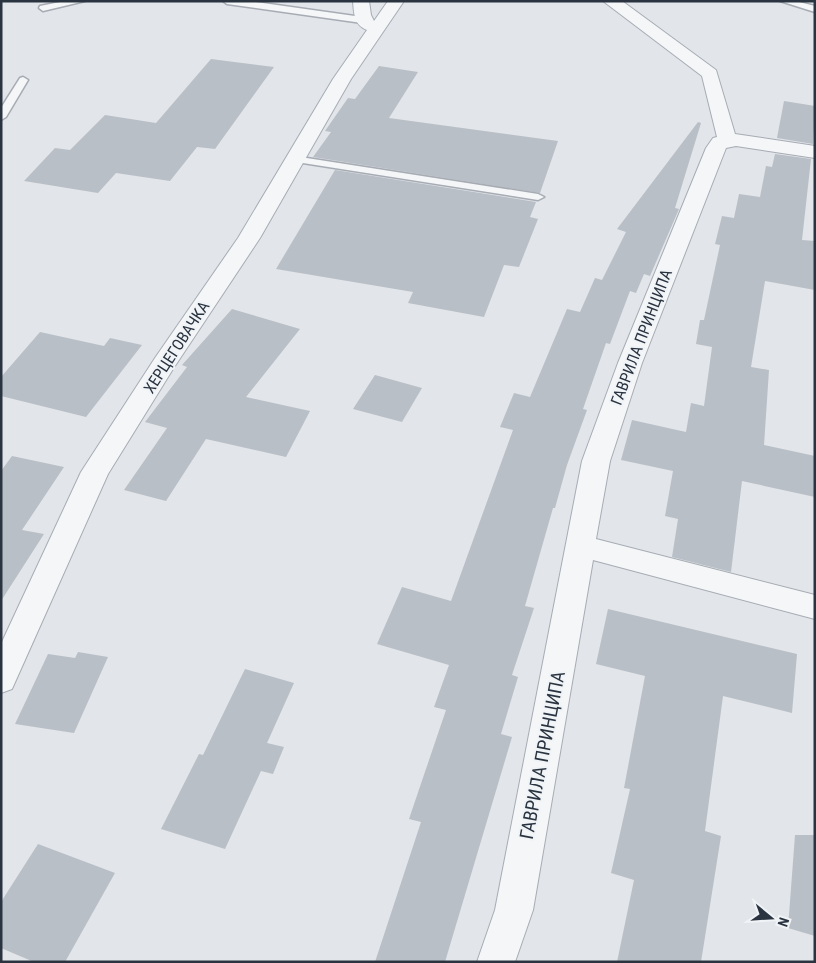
<svg xmlns="http://www.w3.org/2000/svg" width="816" height="963" viewBox="0 0 816 963" font-family="'Roboto Condensed',sans-serif">
  <style>
    .building { fill: #b9bfc6 }
    .lines { fill: none; stroke-linecap: round; stroke-linejoin: round }
    .service-casing { stroke: #a7acb4; stroke-width: 3 }
    .minor-casing { stroke: #a7acb4; stroke-width: 2 }
    .service { fill: #f4f6f8; fill-rule: evenodd }
    .minor { fill: #f4f6f8; fill-rule: evenodd }
    .labels { text-anchor: middle; stroke-width: 4; stroke-linejoin: round; paint-order: stroke }
    .street-label { font-size: 16px; fill: #2a3441; stroke: #f1f4f7 }
    .near-street-label { font-size: 19px; fill: #2a3441; stroke: #f1f4f7 }
  </style>
  <rect width="100%" height="100%" fill="#e2e5ea"/>
  <g class="building">
    <path d="M211,59l63,8 -59,82 -18,-2 -27,34 -54,-8 -18,20 -74,-12 31,-33 15,2 35,-35 51,8z"/>
    <path d="M379,66l39,6 -29,46 169,23 -18,52 -227,-36 18,-25 -6,-1 23,-33 7,1z"/>
    <path d="M784,101l31,5 -2,38 -36,-6z"/>
    <path d="M698,122l3,1 -26,85 4,1 -29,67 -6,-2 -8,19 -6,-2 -20,53 -4,-1 -23,66 4,1 -20,55 -12,43h-2l-28,98 9,2 -22,67 6,2 -17,57 11,3 -67,225h-70l46,-140 -12,-3 37,-109 -12,-3 15,-42 -72,-21 25,-57 49,14 62,-171 -13,-3 14,-34 16,4 37,-88 13,3 15,-34 7,2 24,-48 -9,-3z"/>
    <path d="M775,154l36,5 -9,81 13,1v49l-50,-9 -14,86 18,3 -5,75 51,11v41l-73,-16 -11,91 -59,-15 6,-38 -13,-3 8,-45 -52,-11 11,-40 54,12 5,-29 13,3 8,-59 -16,-3 4,-24h4l16,-75 -5,-1 7,-28 12,2 5,-24 21,3 6,-31 6,1z"/>
    <path d="M335,170l201,32 -6,15 8,2 -19,48 -15,-2 -20,52 -76,-14 5,-11 -137,-23z"/>
    <path d="M232,309l68,20 -54,68 64,14 -24,46 -80,-18 -40,62 -42,-11 43,-62 -22,-6 42,-55 -5,-2z"/>
    <path d="M40,332l64,14 6,-8 32,7 -56,72 -85,-21v-19z"/>
    <path d="M375,375l47,13 -20,34 -49,-13z"/>
    <path d="M12,456l52,11 -42,63 22,4 -43,67v-130z"/>
    <path d="M608,609l189,45 -5,59 -69,-17 -18,135 16,5 -20,126h-84l17,-82 -23,-7 19,-84 -6,-1 21,-112 -49,-12z"/>
    <path d="M78,652l30,5 -34,76 -59,-9 33,-70 27,4z"/>
    <path d="M245,669l49,14 -27,60 17,4 -11,27 -12,-3 -36,78 -64,-20 38,-75 4,1z"/>
    <path d="M795,835h20v101l-27,-8z"/>
    <path d="M38,844l77,29 -50,89h-31l-33,-14v-46z"/>
  </g>
  <g class="lines">
    <defs>
      <g id="service">
        <path d="M65,1h20l-42,10 -4,-3 1,-2z"/>
        <path d="M223,1h25l114,16 5,3 -5,3 -135,-19z"/>
        <path d="M780,1h15l20,5v6z"/>
        <path d="M23,77l5,3 -22,37 -5,3v-12l19,-30z"/>
        <path d="M294,156l244,38 6,3 -6,3 -248,-39 -1,-2 1,-2z"/>
      </g>
      <g id="minor">
        <path d="M353,1h16l2,14 3,6 14,-20h16l-53,78 -91,159 -87,131 -65,105 -96,215 -11,4v-49l80,-172 74,-114 83,-120 95,-159 34,-49c-13,-5 -13,-16 -14,-29z"/>
        <path d="M603,1h19l94,69 19,64 80,12v12l-79,-12 -10,2 -84,215 -32,98 -14,78 219,56v24l-222,-59 -60,350 -18,52h-38l18,-52 87,-449 36,-98 88,-215 7,-10 4,-1 -15,-61z"/>
      </g>
    </defs>
    <use href="#service" class="service-casing"/>
    <use href="#minor" class="minor-casing"/>
    <use href="#service" class="service"/>
    <use href="#minor" class="minor"/>
  </g>
  <g class="labels">
    <g class="street-label">
      <text transform="translate(641 337) rotate(-69)" y="6">ГАВРИЛА ПРИНЦИПА</text>
      <text transform="translate(176 347) rotate(-57)" y="6">ХЕРЦЕГОВАЧКА</text>
    </g>
    <g class="near-street-label">
      <text transform="translate(542 755) rotate(-79)" y="7">ГАВРИЛА ПРИНЦИПА</text>
    </g>
  </g>
  <rect width="816" height="963" fill="none" stroke="#2a3441" stroke-width="5"/>
  <g transform="translate(771 918) rotate(108)" stroke="#f1f4f7" stroke-width="4" paint-order="stroke">
  <path d="M0-4L9 19L0 12L-9 19Z" fill="#2a3441"/>
  <text y="-8" font-size="14" font-weight="bold" text-anchor="middle" fill="#2a3441">N</text>
  </g>
</svg>
